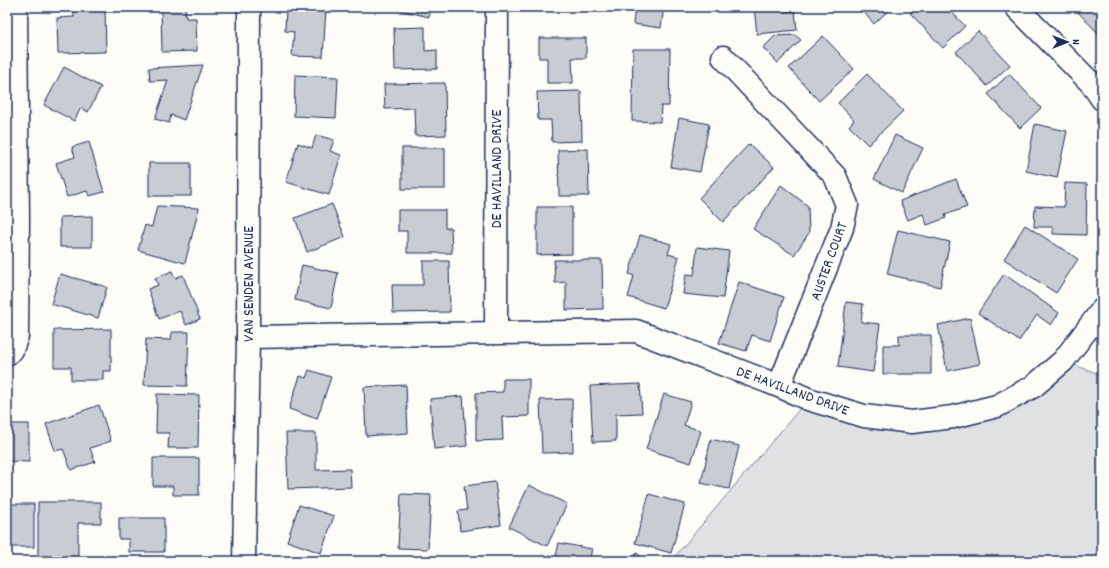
<svg xmlns="http://www.w3.org/2000/svg" width="1109" height="568" viewBox="0 0 1109 568" font-family="Dekko,sans-serif">
  <style>
    .green { fill: #e0e1e3; stroke: #7e88a0 }
    .building { fill: #c9ccd3; stroke: #1b2f5e }
    .lines { fill: none; stroke-linecap: round; stroke-linejoin: round }
    .minor-casing { stroke: #1b2f5e; stroke-width: 25 }
    .minor { stroke: #fdfcf7; stroke-width: 22 }
    .labels { text-anchor: middle; stroke-width: 3; stroke-linejoin: round; paint-order: stroke }
    .street-label { font-size: 15px; fill: #1b2f5e; stroke: #fdfcf7 }
  </style>
  <rect width="100%" height="100%" fill="#fdfcf7"/>
  <filter id="ink" filterUnits="userSpaceOnUse"><feTurbulence type="fractalNoise" baseFrequency=".025" numOctaves="2"/><feDisplacementMap in="SourceGraphic" scale="8" xChannelSelector="R" yChannelSelector="G"/><feConvolveMatrix kernelMatrix="1 2 1 2 8 2 1 2 1" color-interpolation-filters="sRGB"/></filter>
  <g filter="url(#ink)">
    <path class="green" d="M1063,361l39,14v186h-431l137,-162 145,18z"/>
    <g class="building">
      <path d="M161,7h24l1,11h10l1,33 -35,1z"/>
      <path d="M286,7l40,1 -3,49 -31,-1 2,-24 -9,-1z"/>
      <path d="M395,7h37l-3,10 -34,-8z"/>
      <path d="M584,7h17v4z"/>
      <path d="M635,7h29l-3,21 -28,-4z"/>
      <path d="M754,7h27v5l14,-1 2,19 -40,4z"/>
      <path d="M859,7h33l-18,17z"/>
      <path d="M916,7h31l18,19 -22,22 -33,-35z"/>
      <path d="M1073,7h29v26l-2,2z"/>
      <path d="M105,8l1,44 -48,1 -1,-35 17,-1v-8z"/>
      <path d="M425,27v24l12,-1v19l-42,1 -1,-42z"/>
      <path d="M978,31l32,34 -23,21 -31,-34z"/>
      <path d="M795,35l6,5 -23,23 -15,-15 12,-12z"/>
      <path d="M823,36l31,33 -35,32 -30,-33z"/>
      <path d="M539,38h47v20h-14l1,25h-26v-25h-8z"/>
      <path d="M633,49h37l-1,57h-8l-1,16 -28,-1z"/>
      <path d="M203,65l-19,55 -13,-5 -2,8 -14,-4 13,-39 -18,1 -1,-13z"/>
      <path d="M64,67l37,20 -13,25 -7,-4 -7,13 -30,-16z"/>
      <path d="M867,74l36,37 -35,34 -19,-19 5,-6 -16,-17z"/>
      <path d="M1009,74l32,34 -21,20 -32,-34z"/>
      <path d="M295,75l43,2 -2,41 -42,-2z"/>
      <path d="M445,83l1,52 -31,1 -1,-28 -29,1 -1,-25z"/>
      <path d="M581,91l1,50 -30,1 -1,-22h-13l-1,-28z"/>
      <path d="M679,118l30,6 -9,48 -29,-5z"/>
      <path d="M1035,124l32,7 -10,47 -31,-7z"/>
      <path d="M316,135l18,5 -4,11 11,4 -12,40 -43,-13 12,-39 14,5z"/>
      <path d="M895,135l28,13 -21,45 -28,-14z"/>
      <path d="M89,142l15,50 -15,4 -2,-5 -20,6 -11,-34 19,-6 -3,-10z"/>
      <path d="M749,144l25,23 -51,55 -24,-24z"/>
      <rect x="402" y="148" width="43" height="41"/>
      <path d="M588,149l1,47h-30l-1,-46z"/>
      <rect x="149" y="163" width="42" height="33"/>
      <path d="M956,179l11,28 -22,8 1,3 -19,7 -4,-11 -15,6 -8,-19z"/>
      <path d="M1065,183l22,1 -1,51 -33,-1v-7h-19l1,-21 29,1z"/>
      <path d="M781,185l27,21 1,27 -15,22 -41,-26z"/>
      <path d="M332,204l13,33 -38,15 -12,-34z"/>
      <path d="M157,206l42,2 -14,55 -47,-13 7,-25 7,2z"/>
      <path d="M537,207h35v47l-35,1z"/>
      <path d="M398,210h47v18h6l1,25h-45v-22h-9z"/>
      <path d="M92,216v31h-32v-30z"/>
      <path d="M1025,225l53,34 -22,34 -52,-34z"/>
      <path d="M898,230l52,12 -10,45 -53,-13z"/>
      <path d="M640,235l31,9 -3,10 11,3 -15,51 -36,-11 6,-21 -5,-2z"/>
      <path d="M697,247l32,4 -6,47 -40,-4 3,-20 8,1z"/>
      <path d="M554,260h48l1,49 -37,1v-28l-11,1z"/>
      <path d="M423,261h26l1,51 -57,1 -1,-28h31z"/>
      <path d="M302,265l36,8 -7,35 -36,-8z"/>
      <path d="M172,271l3,7 8,-3 17,44 -14,6 -6,-14 -21,8 -11,-30 10,-4 -3,-7z"/>
      <path d="M60,274l47,13 -9,31 -47,-14z"/>
      <path d="M1004,274l55,39 -8,12 -14,-10 -18,26 -41,-28z"/>
      <path d="M739,282l45,15 -14,44 -18,-6 -6,16 -27,-8z"/>
      <path d="M846,302l17,2 -2,18 19,2 -7,48 -35,-5z"/>
      <path d="M970,318l10,46 -33,7 -9,-46z"/>
      <path d="M111,329v42h-8v9h-32v-13h-17v-37z"/>
      <path d="M172,332h17l-2,54 -43,-1 2,-46 25,1z"/>
      <path d="M899,335h32v39h-48v-29h16z"/>
      <path d="M309,370l22,7 -14,42 -28,-10 11,-33 6,2z"/>
      <path d="M503,379h26v37l-27,1 1,23 -27,1v-48l27,-1z"/>
      <path d="M640,384l2,29 -26,1v27l-23,1 -3,-56z"/>
      <path d="M406,385l2,48 -42,3 -2,-49z"/>
      <path d="M157,394l42,1 -1,53h-30l1,-15h-13z"/>
      <path d="M664,394l27,8 -7,23 17,6 -10,32 -45,-14z"/>
      <path d="M463,396l4,50 -33,3 -4,-50z"/>
      <path d="M572,399l1,53 -31,1 -2,-53z"/>
      <path d="M99,405l12,36 -21,7 5,14 -24,8 -8,-21 -8,2 -9,-27z"/>
      <path d="M7,424h22v38l-22,-1z"/>
      <path d="M286,433h30v37l34,-1 1,18 -63,2z"/>
      <path d="M711,439l28,7 -10,43 -28,-6z"/>
      <path d="M153,458h46v37h-26v-9h-20z"/>
      <path d="M495,482l6,43 -41,6 -2,-20 9,-1 -3,-24z"/>
      <path d="M529,485l38,19 -20,42 -38,-19z"/>
      <path d="M401,494l30,1 -3,54 -30,-1z"/>
      <path d="M649,494l36,10 -14,49 -36,-10z"/>
      <path d="M38,502h63v21h-23v34h-40z"/>
      <rect x="7" y="504" width="27" height="43"/>
      <path d="M299,505l35,11 -13,37 -34,-12z"/>
      <path d="M119,518h45v34h-35v-13h-10z"/>
      <path d="M559,543l33,6 -3,12h-34z"/>
      <path d="M637,553l9,8h-16z"/>
    </g>
    <g class="lines">
      <defs>
        <g id="minor">
          <path d="M1016,7l75,76 11,16"/>
          <path d="M723,57l112,119 12,29 -5,23 -63,158"/>
          <path d="M496,332l1,-325"/>
          <path d="M248,337l388,-6 143,55 29,13 56,17 48,6 41,-5 44,-11 37,-20 29,-25 39,-51"/>
          <path d="M7,354l5,-4 5,-14 1,-116 -2,-213"/>
          <path d="M244,561l4,-224 1,-330"/>
        </g>
      </defs>
      <use href="#minor" class="minor-casing"/>
      <use href="#minor" class="minor"/>
    </g>
  </g>
  <g class="labels">
    <g class="street-label">
      <text transform="translate(496 169) rotate(-90)" y="5">DE HAVILLAND DRIVE</text>
      <text transform="translate(828 261) rotate(-70)" y="5">AUSTER COURT</text>
      <text transform="translate(248 284) rotate(-90)" y="5">VAN SENDEN AVENUE</text>
      <text transform="translate(793 390) rotate(20)" y="5">DE HAVILLAND DRIVE</text>
    </g>
  </g>
  <rect width="1109" height="568" fill="none" stroke="#fdfcf7" stroke-width="24"/>
  <rect x="12" y="12" width="1085" height="544" fill="none" stroke="#1b2f5e" stroke-width="1.5" filter="url(#ink)"/>
  <g transform="translate(1067 42) rotate(90)" stroke="#fdfcf7" stroke-width="3" paint-order="stroke">
  <path d="M0-3L7 15L0 10L-7 15Z" fill="#1b2f5e"/>
  <text y="-6" font-size="11" font-weight="bold" text-anchor="middle" fill="#1b2f5e">N</text>
  </g>
</svg>
